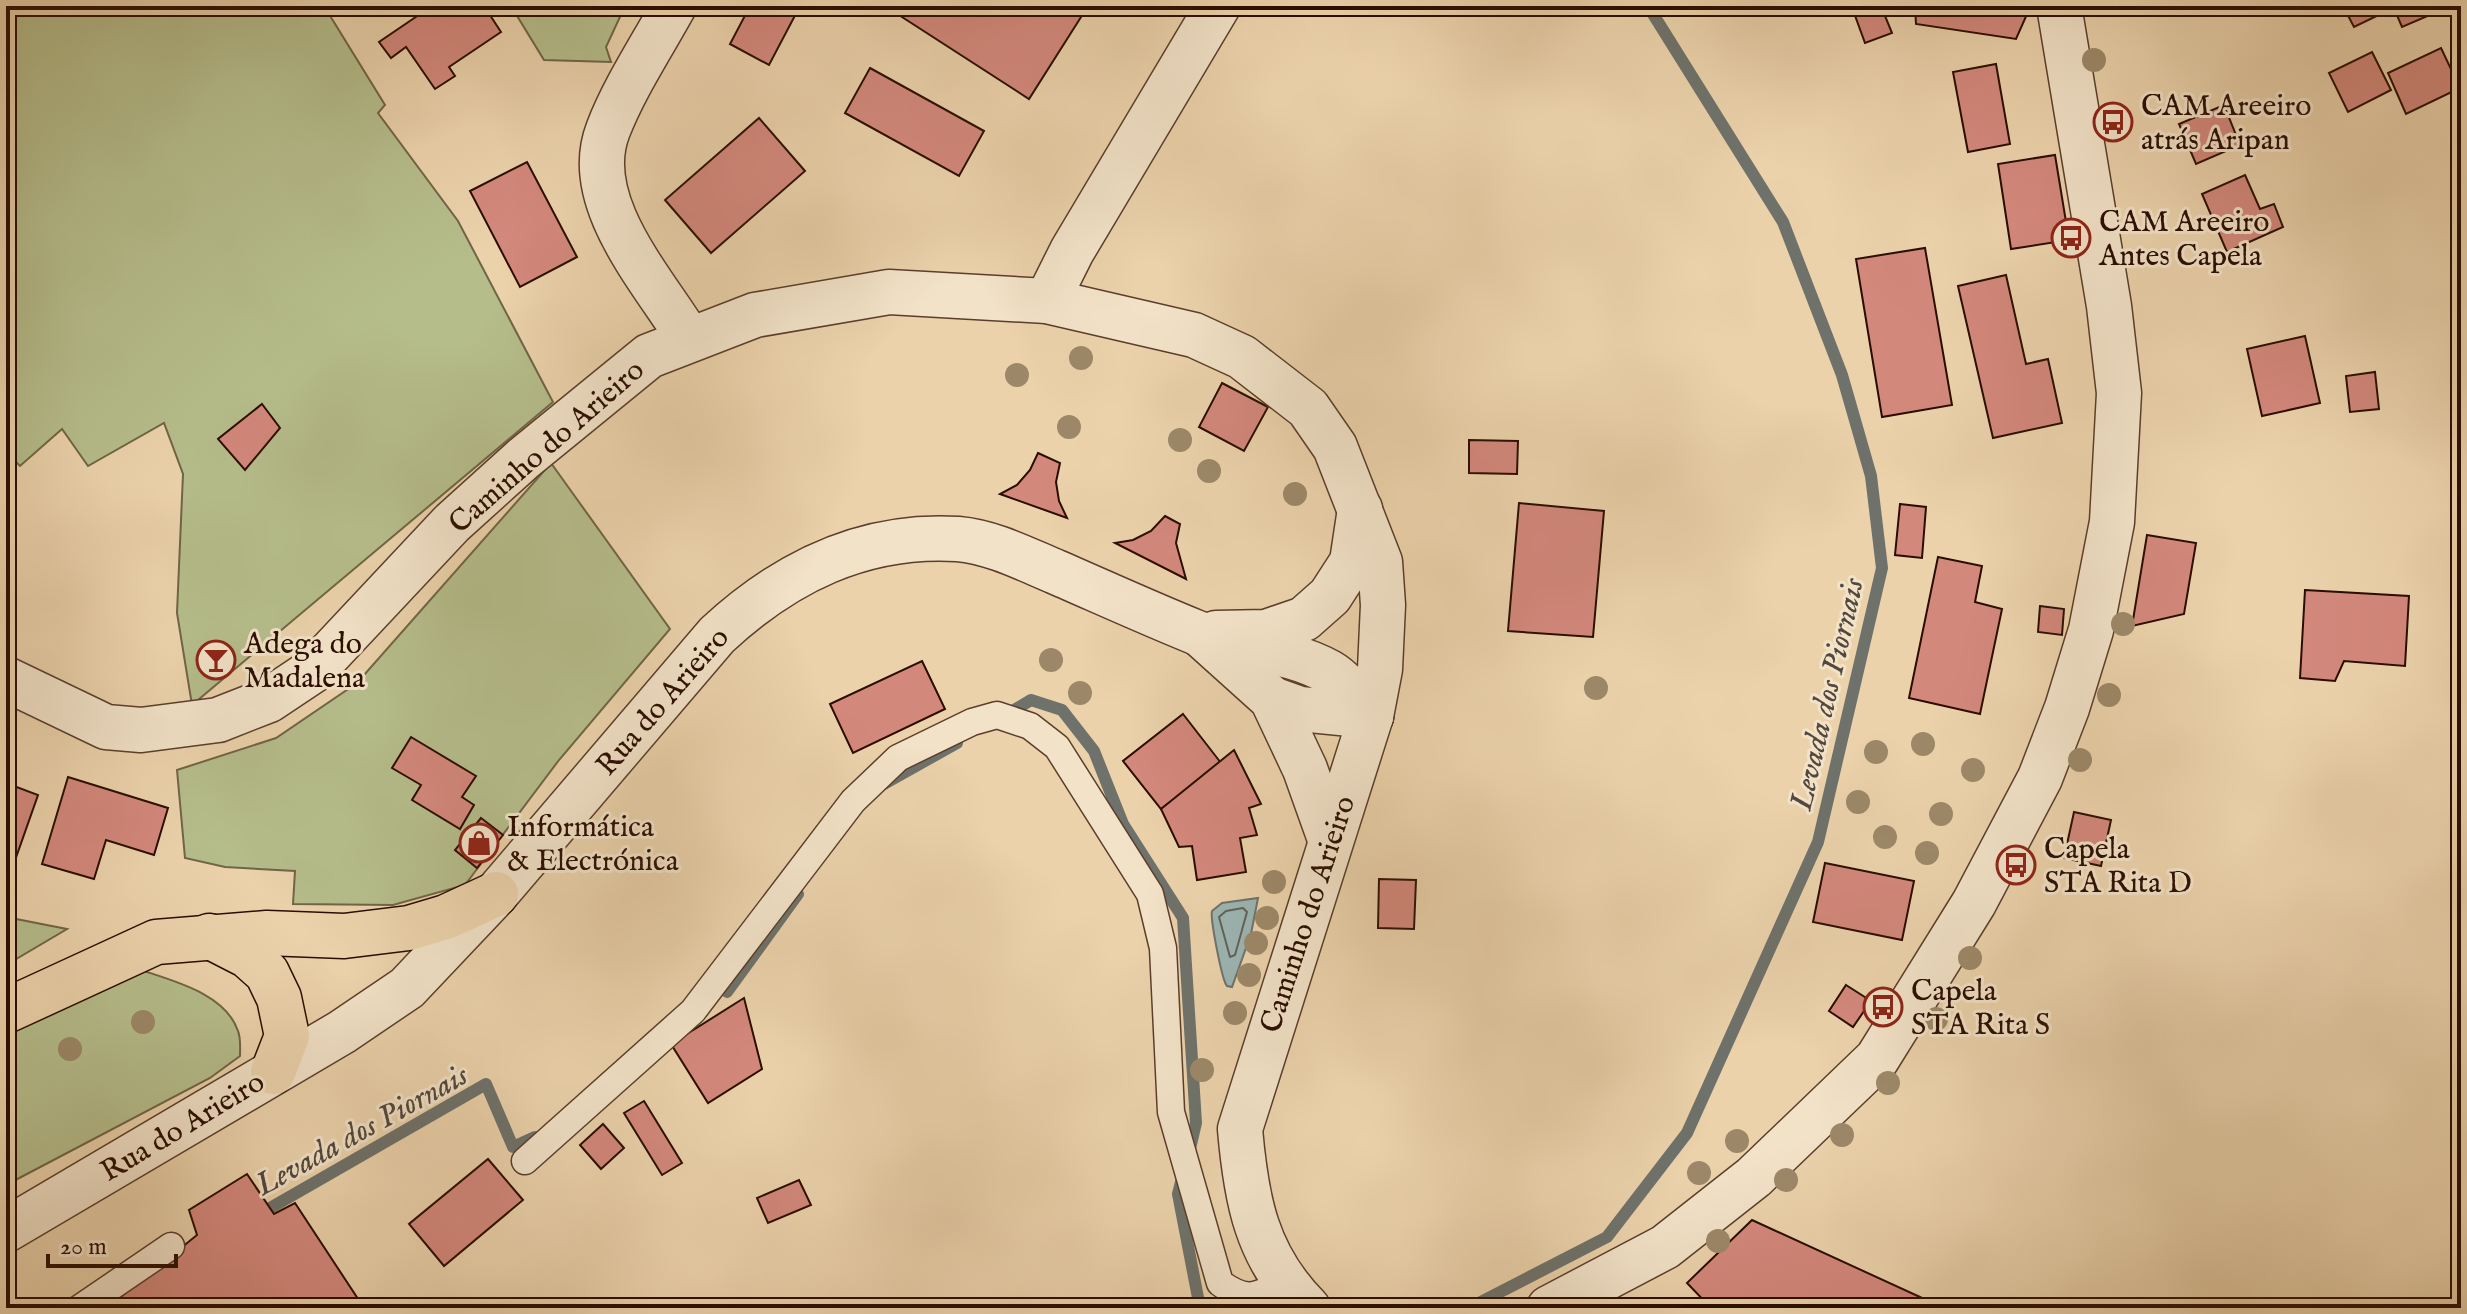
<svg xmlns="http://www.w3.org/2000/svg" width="2467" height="1314" viewBox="0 0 2467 1314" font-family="'IM FELL English',serif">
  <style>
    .green { fill: #b5bd8b; stroke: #706546; stroke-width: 2 }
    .water { fill: #9bb5b2; stroke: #6e726b; stroke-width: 2 }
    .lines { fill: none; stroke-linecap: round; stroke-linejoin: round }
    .shore { stroke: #626159; stroke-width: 2 }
    .stream { stroke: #6e726b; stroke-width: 12 }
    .building { fill: #d3887c; stroke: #2a0d00; stroke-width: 2 }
    .service-casing { stroke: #5a3e2b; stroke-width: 29 }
    .minor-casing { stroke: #5a3e2b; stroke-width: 47 }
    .tertiary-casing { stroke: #5a3e2b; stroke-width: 47 }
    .trunk-casing { stroke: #2a0d00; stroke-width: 47 }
    .service { stroke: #f2e2c8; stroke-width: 26 }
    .minor { stroke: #f2e2c8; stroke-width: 44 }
    .tertiary { stroke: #f2e2c8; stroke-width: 44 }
    .trunk { stroke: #ebd2ab; stroke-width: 44 }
    .tree { fill: #9c8868 }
    .labels { text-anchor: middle; stroke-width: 6; stroke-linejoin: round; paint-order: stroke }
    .poi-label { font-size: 30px; fill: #2a0d00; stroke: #f2e2c8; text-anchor: start }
    .street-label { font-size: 30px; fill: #2a0d00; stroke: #f2e2c8 }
    .water-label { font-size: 32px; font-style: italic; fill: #52483e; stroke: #f2e2c8 }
  </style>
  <rect width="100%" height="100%" fill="#ebd2ab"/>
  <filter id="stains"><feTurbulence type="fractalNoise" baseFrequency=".0025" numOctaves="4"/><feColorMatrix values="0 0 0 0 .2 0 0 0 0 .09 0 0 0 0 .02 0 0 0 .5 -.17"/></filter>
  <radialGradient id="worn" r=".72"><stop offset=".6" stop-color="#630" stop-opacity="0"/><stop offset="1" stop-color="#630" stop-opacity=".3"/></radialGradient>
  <g class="green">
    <path d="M6,6h318l61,99 -7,8 80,108 95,181 -361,303 -15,-92 6,-139 -19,-51 -76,43 -26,-37 -42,37 -14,-14z"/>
    <path d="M511,6h114l-19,41 5,15 -67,-2z"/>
    <path d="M551,463l119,166 -111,131 -94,125 -72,20 -100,-1 2,-33 -70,-4 -40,-9 -8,-88 99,-32 81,-55z"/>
    <path d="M6,917l61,12 -61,36z"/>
    <path d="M135,968c34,12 90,24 103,63 3,7 2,17 2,25l-30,22 -204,107v-150z"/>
  </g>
  <path class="water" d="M1258,898l-7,36 -19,53 -5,-1c-5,-5 -17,-68 -15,-75l10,-8z"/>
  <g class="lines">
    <path class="shore" d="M1243,908l4,4 -12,43 -5,2 -11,-40 7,-6z"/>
    <g class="stream">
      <path d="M1004,716l27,-16 31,10 32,41 29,73 60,94 13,205 -7,30"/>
      <path d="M882,785l75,-42"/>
      <path d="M727,992l71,-98"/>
      <path d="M1183,1174l-5,20 22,114"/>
      <path d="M258,1215l228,-131 27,63 22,-10"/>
      <path d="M1469,1308l138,-71 80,-104 131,-291 64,-274 -11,-92 -29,-101 -59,-153 -135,-216"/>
    </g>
  </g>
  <g class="building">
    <path d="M432,6h52l17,26 -52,35 6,9 -20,13 -29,-42 -15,11 -12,-16z"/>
    <path d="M750,6h50l-31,59 -39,-21z"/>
    <path d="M885,6h203l-59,93z"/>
    <path d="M1863,6h18l11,27 -27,10 -12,-33z"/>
    <path d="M1915,6h111l2,6 -12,27 -100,-15z"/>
    <path d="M2343,6h41l3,5 -33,16z"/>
    <path d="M2393,6h50l1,3 -42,18z"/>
    <path d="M2441,48l19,40 -54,26 -18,-41z"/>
    <path d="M2372,52l19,38 -43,22 -19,-39z"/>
    <path d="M1996,64l14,80 -42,8 -15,-80z"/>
    <path d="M870,68l114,63 -25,45 -114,-63z"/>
    <path d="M2224,105l16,40 -44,19 -17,-40z"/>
    <path d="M759,118l46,53 -94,82 -46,-53z"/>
    <path d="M2055,155l14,85 -58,9 -13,-85z"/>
    <path d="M527,162l50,95 -57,30 -50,-96z"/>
    <path d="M2245,175l15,34 14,-5 9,23 -56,25 -25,-58z"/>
    <path d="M1925,248l27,157 -70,12 -26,-158z"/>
    <path d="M2006,275l20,89 22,-5 14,64 -69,15 -35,-152z"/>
    <path d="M2305,336l15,67 -58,13 -15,-67z"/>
    <path d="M2375,372l4,37 -29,3 -4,-36z"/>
    <path d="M1222,383l46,24 -24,44 -45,-24z"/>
    <path d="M262,404l18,24 -35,42 -27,-31z"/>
    <path d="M1469,440l49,1 -1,33 -48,-1z"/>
    <path d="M1038,453l22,10 -4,19 3,19 8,17 -67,-24 17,-9 13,-15z"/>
    <path d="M1519,503l85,8 -11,126 -85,-6z"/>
    <path d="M1900,504l26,3 -4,51 -27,-3z"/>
    <path d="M1165,516l15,8 -4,19 10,36 -71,-36 18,-3 18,-9z"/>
    <path d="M2147,535l49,8 -12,71 -52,12z"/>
    <path d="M1938,557l44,9 -7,36 27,7 -22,105 -71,-16z"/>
    <path d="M2305,590l104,6 -4,70 -61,-5 -9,20 -35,-3z"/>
    <path d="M2040,606l24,3 -2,26 -24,-3z"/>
    <path d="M922,661l23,48 -92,44 -23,-49z"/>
    <path d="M1183,714l38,49 -60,46 -38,-48z"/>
    <path d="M411,737l65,39 -14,21 12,8 -14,24 -48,-29 9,-15 -29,-17z"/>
    <path d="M1234,750l27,54 -12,4 8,27 -17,3 6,34 -49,8 -5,-34 -13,1 -18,-38z"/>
    <path d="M68,777l100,31 -14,47 -48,-15 -12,39 -52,-15z"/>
    <path d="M6,783l32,12 -25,71 -7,-2z"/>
    <path d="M2074,812l37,8 -10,46 -37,-8z"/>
    <path d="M481,818l22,17 -26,33 -22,-18z"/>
    <path d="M1825,863l89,18 -12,59 -89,-18z"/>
    <path d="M6,877l9,1 -2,30h-7z"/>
    <path d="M1379,879l37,1 -2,49 -36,-1z"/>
    <path d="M1846,985l25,16 -18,26 -24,-16z"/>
    <path d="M744,998l18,71 -54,34 -37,-59z"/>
    <path d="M644,1101l38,62 -20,12 -38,-62z"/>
    <path d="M603,1124l21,24 -23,21 -21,-24z"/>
    <path d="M488,1159l35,41 -79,66 -35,-42z"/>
    <path d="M247,1174l27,40 21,-11 69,105h-257l90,-73 -8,-25z"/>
    <path d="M799,1180l12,25 -43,18 -11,-25z"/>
    <path d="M1752,1220l192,88h-233l-24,-25z"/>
  </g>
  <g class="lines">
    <defs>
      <g id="service">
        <path d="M525,1161l168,-150 160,-210 45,-43 74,-36 25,-7 33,11 27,21 93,147 13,54 8,164 49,171c27,19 35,14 63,0"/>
        <path d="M80,1308l91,-62"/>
      </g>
      <g id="minor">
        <path d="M674,6c-22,40 -50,82 -66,124 -28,72 46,151 81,209"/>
        <path d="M1047,301l25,-50 146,-245"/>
        <path d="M1216,633l50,-1 38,-13 26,-23 22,-34 8,-53"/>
        <path d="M6,679l100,48 35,3 77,-10 51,-20 45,-30 138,-147 72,-65 125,-102 106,-41 134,-23 158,9 147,34 48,22 66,51 27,39 45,115 3,43 -3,64 -9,47"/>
      </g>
      <g id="tertiary">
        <path d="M1202,636l70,63 33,70 25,70"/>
        <path d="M1272,699l28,10 71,7"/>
        <path d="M6,1230l336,-198 65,-44 89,-94 221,-259c68,-63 146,-102 241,-96 34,3 67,20 98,33 46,20 92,41 139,60 43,17 93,17 134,40 16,9 30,30 42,44"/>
        <path d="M1308,1308c-52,-52 -62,-109 -68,-179l131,-413"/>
        <path d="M1549,1308l116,-61 89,-70 123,-118 97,-156 66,-125 27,-70 24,-78 21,-108 7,-129 -10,-87 -50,-300"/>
      </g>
      <g id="trunk">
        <path d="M209,936l39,20 19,17 12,25 8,38 -14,36"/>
        <path d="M6,1011l150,-69 111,-9 77,3 65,-8 37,-11 50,-23"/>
      </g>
    </defs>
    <use href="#service" class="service-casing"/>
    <use href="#minor" class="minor-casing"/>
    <use href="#tertiary" class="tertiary-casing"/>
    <use href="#trunk" class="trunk-casing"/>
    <use href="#service" class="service"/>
    <use href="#minor" class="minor"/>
    <use href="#tertiary" class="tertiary"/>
    <use href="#trunk" class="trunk"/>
  </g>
  <g class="tree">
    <circle cx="2094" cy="60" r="12"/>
    <circle cx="1081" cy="358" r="12"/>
    <circle cx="1017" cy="375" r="12"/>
    <circle cx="1069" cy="427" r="12"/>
    <circle cx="1180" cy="440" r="12"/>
    <circle cx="1209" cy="471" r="12"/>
    <circle cx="1295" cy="494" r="12"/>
    <circle cx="2123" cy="624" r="12"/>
    <circle cx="1051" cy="660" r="12"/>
    <circle cx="1596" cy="688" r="12"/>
    <circle cx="1080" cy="693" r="12"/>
    <circle cx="2109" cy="695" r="12"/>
    <circle cx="1923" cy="744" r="12"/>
    <circle cx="1876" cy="752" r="12"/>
    <circle cx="2080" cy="760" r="12"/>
    <circle cx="1973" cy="770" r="12"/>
    <circle cx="1858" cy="802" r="12"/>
    <circle cx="1941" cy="814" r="12"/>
    <circle cx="1885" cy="837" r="12"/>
    <circle cx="1927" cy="853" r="12"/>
    <circle cx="1274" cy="882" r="12"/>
    <circle cx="1267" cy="918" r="12"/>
    <circle cx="1256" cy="943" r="12"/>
    <circle cx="1970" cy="958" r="12"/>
    <circle cx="1249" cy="975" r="12"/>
    <circle cx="1235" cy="1013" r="12"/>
    <circle cx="1936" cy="1019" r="12"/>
    <circle cx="143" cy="1022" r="12"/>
    <circle cx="70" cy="1049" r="12"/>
    <circle cx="1202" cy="1070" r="12"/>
    <circle cx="1888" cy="1083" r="12"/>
    <circle cx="1842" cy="1135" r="12"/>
    <circle cx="1737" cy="1141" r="12"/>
    <circle cx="1699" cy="1173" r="12"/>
    <circle cx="1786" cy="1180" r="12"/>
    <circle cx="1718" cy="1241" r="12"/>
  </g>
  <defs>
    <symbol id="bus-ring" viewBox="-11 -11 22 22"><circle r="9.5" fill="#f2e2c8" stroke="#8f2418" stroke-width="1.5"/><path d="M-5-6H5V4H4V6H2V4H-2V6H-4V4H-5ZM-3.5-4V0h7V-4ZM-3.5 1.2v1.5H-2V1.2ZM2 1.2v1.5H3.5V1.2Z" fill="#8f2418"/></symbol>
    <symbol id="bar-ring" viewBox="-11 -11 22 22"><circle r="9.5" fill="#f2e2c8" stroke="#8f2418" stroke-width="1.5"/><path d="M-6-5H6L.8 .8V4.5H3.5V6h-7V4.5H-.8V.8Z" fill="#8f2418"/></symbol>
    <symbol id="shop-ring" viewBox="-11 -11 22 22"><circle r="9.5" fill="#f2e2c8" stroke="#8f2418" stroke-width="1.5"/><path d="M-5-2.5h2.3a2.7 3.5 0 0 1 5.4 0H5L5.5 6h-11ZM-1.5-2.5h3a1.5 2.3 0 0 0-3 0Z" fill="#8f2418"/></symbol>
  </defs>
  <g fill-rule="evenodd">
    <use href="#bus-ring" x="2091" y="100" width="44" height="44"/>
    <use href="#bus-ring" x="2049" y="216" width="44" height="44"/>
    <use href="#bar-ring" x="194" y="638" width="44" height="44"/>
    <use href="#shop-ring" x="457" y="821" width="44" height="44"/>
    <use href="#bus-ring" x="1994" y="843" width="44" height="44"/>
    <use href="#bus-ring" x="1861" y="985" width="44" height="44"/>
  </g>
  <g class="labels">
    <g class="poi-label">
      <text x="2141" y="115">CAM Areeiro<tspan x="2141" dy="34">atrás Aripan</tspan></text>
      <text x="2099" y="231">CAM Areeiro<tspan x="2099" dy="34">Antes Capela</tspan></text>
      <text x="244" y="653">Adega do<tspan x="244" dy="34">Madalena</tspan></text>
      <text x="507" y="836">Informática<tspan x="507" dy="34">&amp; Electrónica</tspan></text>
      <text x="2044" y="858">Capela<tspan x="2044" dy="34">STA Rita D</tspan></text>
      <text x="1911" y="1000">Capela<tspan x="1911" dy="34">STA Rita S</tspan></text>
    </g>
    <g class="street-label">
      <text transform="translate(546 446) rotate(-41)" y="10">Caminho do Arieiro</text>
      <text transform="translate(662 701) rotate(-49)" y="10">Rua do Arieiro</text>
      <text transform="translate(1307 914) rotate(-72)" y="10">Caminho do Arieiro</text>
      <text transform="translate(182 1126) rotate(-31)" y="10">Rua do Arieiro</text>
    </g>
    <g class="water-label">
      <text transform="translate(1826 694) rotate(-77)" y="11">Levada dos Piornais</text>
      <text transform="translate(361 1129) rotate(-29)" y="11">Levada dos Piornais</text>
    </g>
  </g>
  <rect width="2467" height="1314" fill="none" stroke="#ebd2ab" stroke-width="32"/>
  <rect x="8" y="8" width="2451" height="1298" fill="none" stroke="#2a0d00" stroke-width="4"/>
  <rect x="16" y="16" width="2435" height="1282" fill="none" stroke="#2a0d00" stroke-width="2"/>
  <path d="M48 1254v12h128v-12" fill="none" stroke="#2a0d00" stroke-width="4"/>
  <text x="60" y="1254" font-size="24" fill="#2a0d00" stroke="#f2e2c8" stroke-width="6" paint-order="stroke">20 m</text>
  <rect width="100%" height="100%" filter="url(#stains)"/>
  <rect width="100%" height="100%" fill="url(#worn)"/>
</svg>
